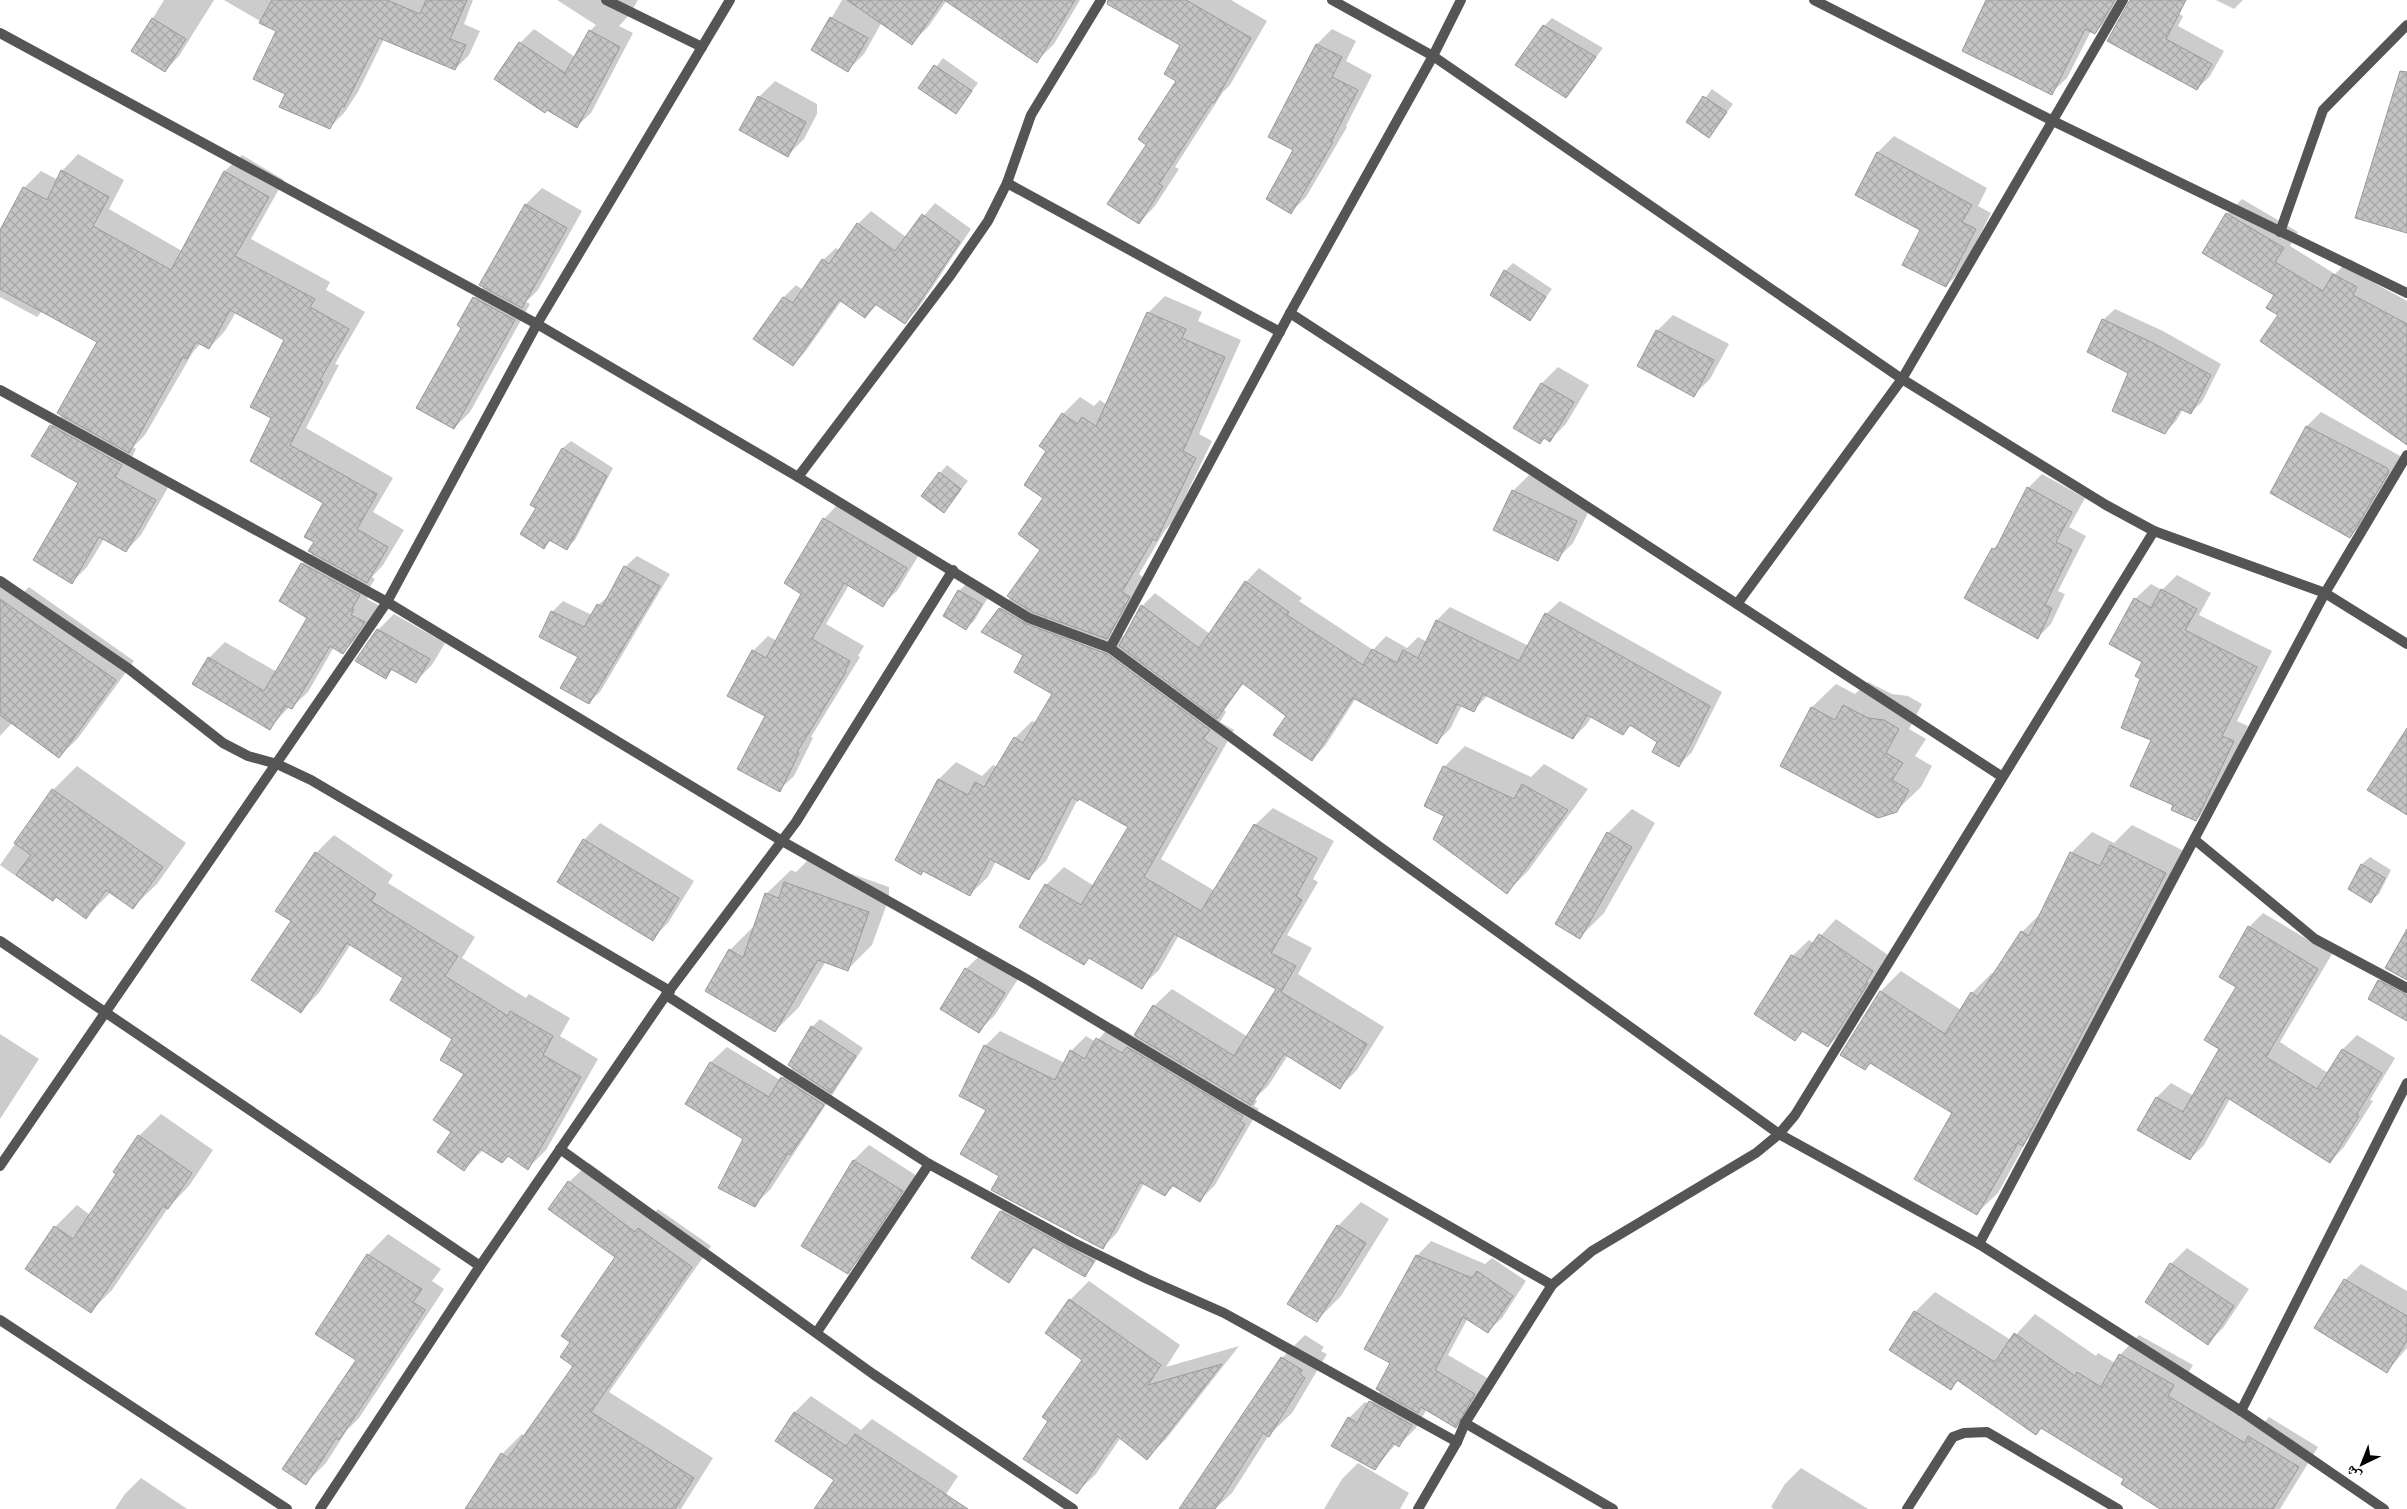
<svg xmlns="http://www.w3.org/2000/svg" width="2407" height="1509" viewBox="0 0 2407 1509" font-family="'Fira Sans','Noto Naskh Arabic',sans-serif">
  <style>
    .shadow { fill: #0003 }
    .building { fill: url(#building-cross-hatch); stroke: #999 }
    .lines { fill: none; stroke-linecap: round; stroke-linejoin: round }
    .street { stroke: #555; stroke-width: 10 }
  </style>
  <defs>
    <pattern id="building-cross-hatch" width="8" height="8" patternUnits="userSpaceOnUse" patternTransform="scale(1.25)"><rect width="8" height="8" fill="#c4c4c4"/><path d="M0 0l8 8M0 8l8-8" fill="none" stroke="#a7a7a7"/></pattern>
  </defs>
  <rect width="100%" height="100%" fill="#fff"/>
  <g class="shadow">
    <path d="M164,0h50l-35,56 -14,15 -32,-20z"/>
    <path d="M224,0h249l-9,24 16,7 -11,24 -14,14 -71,-30 -26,53 -14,21 -14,14 -44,-34 -9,-62z"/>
    <path d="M557,0h81l-8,14 -11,12 14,7 -42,80 -14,13 -57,-83 14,-14 41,28 15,-26 6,-6z"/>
    <path d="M842,0h105l-19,27 -16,16 -30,-21 -18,32 -16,16 -35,-20z"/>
    <path d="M977,0h103l-26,44 -17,17z"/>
    <path d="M1112,0h119l36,21 -37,64 -7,7 -48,75 4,2 -24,37 -16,17 39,-142 4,-36z"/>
    <path d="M1992,0h128l-10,17 -15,16 -4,-2 -24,47 -16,15z"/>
    <path d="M2135,0h18l30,16 -5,10 46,25 -14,25 -13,13z"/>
    <path d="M2216,0h27l-9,9z"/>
    <path d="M1552,18l51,30 -37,49 -22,-71z"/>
    <path d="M1332,29l24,12 -10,20 26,14 -26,51 1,1 -41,70 -15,15 4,-63 -25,-13 47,-92z"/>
    <path d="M943,58l35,25 -22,29 -36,-24z"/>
    <path d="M775,81l42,23v10l-13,25 -16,16 -29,-58z"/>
    <path d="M1712,89l21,15 -24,32 -22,-14z"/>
    <path d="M1894,136l93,52 -9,18 13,7 -29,57 -16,16 -24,-57 -65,-34 21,-43z"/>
    <path d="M78,154l46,26 -15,29 73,42 43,-80 17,-16 42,25 -33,59 79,43 -4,8 39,22 -30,52 4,1 -33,63 87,50 -20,34 31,18 -21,35 -11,12 3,2 -8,13 3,2 -3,5 13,7 -21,30 -16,16 -9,-5 -26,45 -17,16 -2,-1 -19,21 -61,-70 16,-16 52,30 32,-54 -29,-17 22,-37 12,-12 10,-49 -52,-85 14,-78 -50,-28 -11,19 -16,17 -8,-5 -8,9 -48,83 -12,12 3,2 -6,12 40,23 -29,51 -15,16 -22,-12 -17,28 -15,15 8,-99 -29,-57 11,-11 37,-74 -57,-30 -5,6 -37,-20v-66l24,-43 17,-17 17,9 4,-9z"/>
    <path d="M542,188l40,23 -44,79 -12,12 4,2 -60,108 -16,16 8,-101 12,-29 11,-12 -4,-2 45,-80z"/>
    <path d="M2242,199l56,33 -8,14 45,28 15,-15 21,13 -4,7 40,22v134l-127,-120 -5,-21 -48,-80z"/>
    <path d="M935,203l36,26 -54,81 -12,12 -27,-18 -13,13 -23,-17 -37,52 -12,13 -38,-27 29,-41 12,-12 7,5 20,-30 13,-12 4,3 18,-27 13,-13 35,26z"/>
    <path d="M1513,263l39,26 -22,30 -25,-48z"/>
    <path d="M1165,296l37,16 -4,9 43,19 -42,94 13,7 -39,81 -8,8 -26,44 7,6 -22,41 -12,11 13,5 17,-31 13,-13 55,41 36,-52 13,-14 43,30 -3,3 74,49 13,-14 21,12 11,-11 9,5 10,-22 13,-13 79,39 17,-32 14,-13 162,91 -30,60 -14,14 -19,-24 -27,-18 -10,10 -30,-18 -5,8 -14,14 -85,-43 -14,15 -12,-5 -12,24 -13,13 -81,-44 -31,48 -13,14 -24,-45 -44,-32 -20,27 2,2 -6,10 14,8 -73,129 54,32 40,-66 18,-17 61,33 -21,38 5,3 -31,53 25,13 -14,26 86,53 -27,43 -17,17 -52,-32 -20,31 -14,13 3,2 -3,5 5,3 -44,76 -15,15 -25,-15 -10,10 -21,-12 -27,50 -15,15 -102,-72 -12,-67 -3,-63 15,-15 65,32 6,-12 15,-15 10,6 16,-18 23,13 19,-31 18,-17 76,48 29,-48 -98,-54 -20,35 -18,17 -51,-30 -6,6 -63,-36 25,-42 18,-18 30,19 36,-60 -51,-29 -33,64 -17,17 -33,-17 -8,16 -18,17 -46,-24 -27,-10 42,-81 17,-17 26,14 11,-11 5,2 17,-29 17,-17 4,2 17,-30 -28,-38 -25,-47 11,-11 31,-47 6,-99 15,-37 17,-17 14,9 6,-6 7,5 41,-92z"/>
    <path d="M2115,309l48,22 58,33 -19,38 -12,11 -7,-4 -7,12 -11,12 -36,-60 -26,-53z"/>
    <path d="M1673,315l56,29 -19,35 -16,16 -37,-64z"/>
    <path d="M1558,367l31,18 -23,39 -16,16 -5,-3 -6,6 -24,-15 27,-45z"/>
    <path d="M2321,412l81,45 -38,65 -14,14 -78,-44 35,-66z"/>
    <path d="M571,441l42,27 -38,72 -8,8 -16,-8 -7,7 -7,-39 -5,-3 31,-57z"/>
    <path d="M947,465l21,16 -24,30 -4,-38z"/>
    <path d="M2042,474l43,24 -16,29 17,9 -28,55 7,3 -14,30 -14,14 -44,-89 9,-9 26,-52z"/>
    <path d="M1529,475l63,30 -19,38 -16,16 -44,-68z"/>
    <path d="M838,504l82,49 -23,38 -15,14 -33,-20 -23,39 38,22 -6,10 2,1 -49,80 2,1 -19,38 -15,14 -26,-139 15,-15 9,5 26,-47 21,-75z"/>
    <path d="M637,556l33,18 -70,118 -12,11 -8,-47 -28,-44 11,-11 29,14 6,-10 12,-10 15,-28z"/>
    <path d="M2177,575l34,18 -12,22 73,36 -35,70 11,5 -37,79 -15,15 -21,-16 -22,-64 -11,-62 1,-16 -8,-63 16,-15 11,6z"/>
    <path d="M0,579l22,15 7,-7 105,74 -56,77 -19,19 -47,-34 -12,13z"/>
    <path d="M967,583l22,13 -15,25 -8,7 -7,-37z"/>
    <path d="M394,614l51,29 -13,22 -16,16 -23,-12 -7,8 -8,-47z"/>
    <path d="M1868,682l24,12 16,2 14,8 -13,25 17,10 -11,17 17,10 -11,21 -25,24 -115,-45 31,-59 24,-23 19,10z"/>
    <path d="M1465,746l66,31 13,-13 44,25 -60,82 -21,21 -61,-77 -2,-48z"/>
    <path d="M77,766l109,77 -29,41 -24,23 -22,-15 -25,25 -29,-21 -5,5 -52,-36 53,-75z"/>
    <path d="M1632,809l23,14 -51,90 -24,24 28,-104z"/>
    <path d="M600,823l94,58 -26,42 -16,16 -93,-58 25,-41z"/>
    <path d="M2132,825l54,27 -142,272 -17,16 -29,53 -21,20 -23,-100 -83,-50 -6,6 -23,-15 39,-63 20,-20 60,39 11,-17 20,-20 3,1 27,-42 20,-20 30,-60 20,-20 22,11z"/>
    <path d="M334,835l59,40 -5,8 87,54 -13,21 64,40 3,-4 41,24 -10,18 38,23 -52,91 -18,18 -19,-13 -26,-5 -19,19 -12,-37 14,-59 -13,-35 -48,-61 -54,-33 -32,49 -18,18 -9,-91 24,-67z"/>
    <path d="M2370,857l21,13 -12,24 -8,7 -22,-13 13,-24z"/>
    <path d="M809,859l80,28v11l-17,47 -24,24 -22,-8 -27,46 -24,24 -45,-81 24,-24 12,-32 25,-24 5,2z"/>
    <path d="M2263,913l69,41 -52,88 48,31 14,-23 15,-15 38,23 -25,42 3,1 -29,46 -14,15 -100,-63 -26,46 -14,14 -51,-30 18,-32 14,-14 23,13 27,-47 16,-63 12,-59z"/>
    <path d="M1836,919l52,36 -7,10 2,1 -39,64 -16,16 -24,-15 -9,9 -40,-26 37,-58 17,-16 5,3z"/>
    <path d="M982,953l38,23 -25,39 -16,16 -13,-62z"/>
    <path d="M2387,973l20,11v36l-28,-39z"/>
    <path d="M820,1019l43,29 -93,142 -16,15 -9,-67 -58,-34 24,-42 16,-15 53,33 13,-13 19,-40z"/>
    <path d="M0,1034l39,25 -39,60z"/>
    <path d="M161,1114l52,36 -24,36 -21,22 -56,82 -22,22 -35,-85 22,-22 13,10 28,-41 21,-38z"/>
    <path d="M869,1145l48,31 -55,81 -15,15 7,-112z"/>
    <path d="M589,1163l66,49 3,-3 53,37 -102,146 104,66 -32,51h-209l30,-55 20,-20 3,2 49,-71 43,-108 -48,-75z"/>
    <path d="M1361,1202l28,17 -48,77 -24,24 21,-94z"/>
    <path d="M1009,1204l92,49 -9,14 -7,8 -50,-28 -26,34 -36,-23 28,-47z"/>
    <path d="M388,1234l53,35 -9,12 12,8 -85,129 -12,12 -21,33 -20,20 51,-123 11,-105z"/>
    <path d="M1431,1241l54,23 7,-6 34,23 -24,37 -15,14 -19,-14 -20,37 41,24 -19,33 -15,14 -28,-17 -12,20 -16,16 -3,-1 -21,24 -26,-50 16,-16 4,2 12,-13 10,-28 26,-107z"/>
    <path d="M2187,1248l62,41 -26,39 -16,16 -36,-80z"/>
    <path d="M2361,1264l46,27v57l-20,23 -42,-91z"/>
    <path d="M1089,1281l91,64 -14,22 73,-21 -73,93 -19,19 -26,-21 -25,37 -20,19 8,-133 -14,-60z"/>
    <path d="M1935,1292l76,48 24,-26 61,42 2,-3 17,10 5,-8 19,-20 54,30 -6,10 77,48 5,-6 49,30 -38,62h-117l-42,-26 3,-6 -81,-50 -7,7 -77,-54 -9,9 -59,-39 24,-38z"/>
    <path d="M1305,1335l19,12 -3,4 6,3 -35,59 -23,22 -37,58 -17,16h-15l82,-151z"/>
    <path d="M811,1396l50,34 11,-11 86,57 -17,26 11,7h-103l-14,-29 -59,-39 19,-29z"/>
    <path d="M1358,1463l51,30 -9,16h-76l18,-30z"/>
    <path d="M1801,1468l67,41h-94l-3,-2 14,-23z"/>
    <path d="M141,1478l46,31h-72l10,-15z"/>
  </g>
  <g class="building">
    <path d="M272,0h115l33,14 6,-14h41l-17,39 16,6 -11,25 -76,-32 -35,69 -2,-1 -12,23 -51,-22 6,-13 -32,-15 23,-48 -17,-8z"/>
    <path d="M847,0h96l-31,45z"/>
    <path d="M944,0h131l-38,63z"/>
    <path d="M1108,0h78l65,38 -37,65 -2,-1 -53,82 4,2 -24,38 -32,-20 39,-59 -8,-6 38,-58 -12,-7 16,-29 -73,-41z"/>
    <path d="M1986,0h129l-20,34 -10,-5 -33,66 -90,-44z"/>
    <path d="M2130,0h56l-20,39 46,25 -15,26 -90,-49z"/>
    <path d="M830,17l38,21 -20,34 -37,-22z"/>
    <path d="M152,18l34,21 -21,33 -34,-21z"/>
    <path d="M1543,25l53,32 -30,41 -51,-33z"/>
    <path d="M589,30l31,17 -43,81 -30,-18 -2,3 -51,-34 25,-37 46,31z"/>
    <path d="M1316,44l26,13 -10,20 26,13 -27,52h2l-42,72 -25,-15 27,-49 -25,-13z"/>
    <path d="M934,65l38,26 -16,23 -38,-26z"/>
    <path d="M2400,71l7,1v161l-52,-15z"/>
    <path d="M758,96l48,26 -18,35 -49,-27z"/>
    <path d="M1703,96l24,16 -18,26 -23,-16z"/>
    <path d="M1877,152l95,53 -10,17 14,7 -30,58 -44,-22 18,-35 -65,-35z"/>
    <path d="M61,170l48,27 -16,29 78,44 53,-99 45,26 -34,59 80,43 -5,8 39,22 -29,51 3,2 -33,63 87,49 -20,35 31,18 -21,36 -59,-32 6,-9 -10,-5 19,-34 -73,-42 21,-43 -21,-11 34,-67 -54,-30 -21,39 -13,-7 -9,17 -4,-2 -54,96 -72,-40 40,-71 -97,-53v-59l23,-43 24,13z"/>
    <path d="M525,204l42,24 -45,80 -43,-23z"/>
    <path d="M2226,213l58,35 -9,14 48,29 10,-17 24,13 -4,8 54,29v121l-147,-104 18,-26 -12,-7 8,-13 -72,-42z"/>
    <path d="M922,214l38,28 -55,82 -30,-20 -10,14 -26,-18 -46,66 -40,-27 30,-42 10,6 29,-44 7,5 28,-41 38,28z"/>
    <path d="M1504,270l42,27 -16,24 -40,-26z"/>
    <path d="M473,297l42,23 -61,109 -38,-21 45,-80 -4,-3z"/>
    <path d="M1147,312l39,17 -4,9 43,19 -42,94 13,7 -40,83 -3,-2 -31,53 8,5 -23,42 -75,-27 -25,-16 33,-46 -22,-16 25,-36 -19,-13 22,-34 -7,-5 23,-33 15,11 5,-7 14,9z"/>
    <path d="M2102,319l49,23 60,33 -20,39 -11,-5 -15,25 -53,-23 16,-38 -41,-21z"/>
    <path d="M1656,330l58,30 -20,37 -57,-31z"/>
    <path d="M1541,383l33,19 -24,40 -6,-4 -4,6 -27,-16z"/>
    <path d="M50,425l72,40 -7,12 41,23 -30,52 -27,-15 -27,47 -39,-24 45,-77 -47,-27z"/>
    <path d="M2306,426l81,42 2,4 -39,66 -80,-45z"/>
    <path d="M562,448l45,28 -40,74 -18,-10 -5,9 -24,-15 16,-26 -6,-3z"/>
    <path d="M939,472l22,17 -17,24 -23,-17z"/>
    <path d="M2027,487l45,25 -16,30 16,8 -27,55 7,3 -14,31 -74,-41 28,-50 3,2z"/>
    <path d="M1512,490l65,31 -19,40 -65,-31z"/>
    <path d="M823,518l84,50 -24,39 -39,-24 -32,56 38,22 -5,10 1,1 -49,80 2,1 -19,39 -43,-23 28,-53 -38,-20 25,-46 14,8 35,-64 -17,-11z"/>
    <path d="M301,563l59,32 -8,14 2,1 -3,5 14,7 -22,32 -13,-8 -38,63 -7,-3 -15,24 -78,-46 16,-27 56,34 43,-73 -28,-17z"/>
    <path d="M624,566l36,20 -71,118 -29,-16 18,-31 -39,-20 12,-26 33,16 13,-23 5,3z"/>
    <path d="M1245,581l44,31 -2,3 76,50 9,-16 25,14 6,-13 15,8 18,-38 83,41 26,-48 165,93 -31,61 -27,-15 5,-10 -27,-17 -7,10 -36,-20 -14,24 -90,-45 -9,18 -17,-8 -20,40 -84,-46 -41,63 -39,-26 13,-19 -44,-33 -25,36 -98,-73 22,-41 58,43z"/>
    <path d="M2161,589l36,20 -12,21 72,37 -35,69 12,5 -38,80 -25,-11 2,-5 -43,-19 21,-46 -30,-12 19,-49 -5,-3 7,-14 -33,-18 25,-46 17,10z"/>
    <path d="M958,590l24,14 -16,26 -23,-14z"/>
    <path d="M0,599l116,81 -57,78 -59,-43z"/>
    <path d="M999,608l28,16 80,30 103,76 -7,9 14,9 -73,129 57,34 53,-87 63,34 -21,38 6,4 -31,53 25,13 -15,26 86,52 -27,45 -56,-35 -33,51 -117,-70 19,-30 81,51 42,-67 -102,-55 -32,55 -53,-31 -5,7 -65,-38 26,-43 36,21 47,-78 -49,-28 -1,2 -6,-4 -43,83 -39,-21 -20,37 -47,-25 -2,4 -26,-15 43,-81 30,16 7,-13 9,5 30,-50 9,6 29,-49 -38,-22 9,-17 -42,-23z"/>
    <path d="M377,629l53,30 -14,24 -25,-14 -5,10 -31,-18z"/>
    <path d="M1843,705l25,13 16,2 15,9 -13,24 17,10 -11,17 17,10 -12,22 -19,6 -98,-52 31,-59 24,13z"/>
    <path d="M2407,728v87l-40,-25z"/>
    <path d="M1443,766l71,33 8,-15 46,26 -61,84 -74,-55 11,-23 -20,-10z"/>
    <path d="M52,789l111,78 -30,42 -27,-19 -20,29 -30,-22 -3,4 -37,-26 15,-20 -17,-12z"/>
    <path d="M1607,832l25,15 -52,92 -25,-15z"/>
    <path d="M583,839l96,59 -26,43 -96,-59z"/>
    <path d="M2110,845l56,28 -143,273 -5,-3 -41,72 -63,-36 38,-66 -82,-50 -5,7 -25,-15 40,-64 65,43 26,-42 7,5 43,-66 8,5 41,-84 30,14z"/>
    <path d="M315,852l61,42 -5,7 87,55 -13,20 63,40 2,-5 43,25 -10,19 38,22 -53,93 -20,-14 -6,7 -22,-14 -16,22 -27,-19 14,-20 -18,-12 31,-46 -24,-14 12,-21 -62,-39 13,-22 -56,-35 -46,70 -50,-33 40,-59 -16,-10z"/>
    <path d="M2361,864l24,14 -14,25 -23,-14z"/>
    <path d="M784,882l85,30 -21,59 -30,-11 -43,72 -70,-41 24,-42 14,9 22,-65 14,5z"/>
    <path d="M2248,926l70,43 -52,88 51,32 25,-40 40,24 -25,41 2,2 -29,47 -104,-66 -36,63 -53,-30 19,-33 27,15 36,-63 -15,-9 32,-53 -17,-10z"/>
    <path d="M2407,929v51l-22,-12z"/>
    <path d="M1819,934l54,37 -7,11 2,1 -40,64 -26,-16 -7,10 -41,-27 37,-59 10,5z"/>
    <path d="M965,968l40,25 -26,40 -39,-24z"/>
    <path d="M2378,980l29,15v26l-39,-22z"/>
    <path d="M811,1026l45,30 -25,37 -43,-28z"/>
    <path d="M1096,1038l26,15 5,-6 116,69 -3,5 5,3 -45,78 -28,-17 -7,11 -25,-14 -37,67 -112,-59 8,-14 -39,-22 26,-44 -27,-14 25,-51 71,35 15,-30 15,9z"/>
    <path d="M710,1062l59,35 12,-20 43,28 -34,50 -2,-2 -33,54 -37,-19 25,-49 -58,-35z"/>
    <path d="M138,1135l54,38 -24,36 -5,-3 -72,107 -66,-44 29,-43 19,13 43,-65 -3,-2z"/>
    <path d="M853,1160l50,31 -55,83 -47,-28z"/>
    <path d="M568,1181l67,51 3,-4 54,39 -101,145 103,66 -19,31h-210l36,-56 7,5 65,-92 -13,-9 10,-15 -9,-6 54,-79 -67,-48z"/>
    <path d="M1000,1211l94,50 -9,16 -52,-30 -24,36 -38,-25z"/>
    <path d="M1337,1225l29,18 -49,79 -30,-18z"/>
    <path d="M367,1254l55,35 -9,13 12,8 -59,90 -27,40 -3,-2 -30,47 -24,-16 74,-109 -41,-26z"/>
    <path d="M1416,1255l56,23 5,-7 36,25 -25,37 -25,-16 -28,53 40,24 -19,34 -35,-21 -3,6 -42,-24 14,-26 -26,-14z"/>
    <path d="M2170,1263l64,43 -26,39 -63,-43z"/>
    <path d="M2344,1279l63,37v24l-20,33 -73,-45z"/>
    <path d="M1069,1299l92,66 -13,20 74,-21 -75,96 -30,-24 -40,58 -54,-35 25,-38 -6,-4 40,-57 -37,-27z"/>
    <path d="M1914,1311l81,51 19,-29 61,43 2,-4 24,15 18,-33 55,31 -6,11 77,47 3,-7 51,31 -26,42h-113l-39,-25 3,-5 -83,-51 -5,7 -79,-55 -6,10 -62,-40z"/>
    <path d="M1281,1357l21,13 -2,4 5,4 -36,59 -6,-4 -48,76h-36z"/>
    <path d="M1369,1401l43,24 -13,22 -6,-4 -18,27 -44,-24 17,-29 9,6z"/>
    <path d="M794,1412l52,34 9,-12 113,75h-154l20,-29 -59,-39z"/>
  </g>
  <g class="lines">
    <g class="street">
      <path d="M606,0l96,47"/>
      <path d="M1332,0l101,56 469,323 204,126 48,26 171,62 82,51"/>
      <path d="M1814,0l239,121 354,172"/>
      <path d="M0,33l537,291 261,153 231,141 81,30 270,199 399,287 200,110 262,167 143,98"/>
      <path d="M1007,183l273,149"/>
      <path d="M2280,232l43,-122 84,-85"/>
      <path d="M1290,313l711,463"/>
      <path d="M0,390l387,212 395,239 248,140 207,124 315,180"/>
      <path d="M798,477l152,-201 38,-55 19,-38 24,-68 70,-115"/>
      <path d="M0,581l129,88 94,74 25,13 29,8 34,16 359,211"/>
      <path d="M1737,604l165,-225 221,-379"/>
      <path d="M1110,648l180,-335 143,-257 28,-56"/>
      <path d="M2195,840l120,99 92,49"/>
      <path d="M0,941l480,325"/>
      <path d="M666,995l263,169 143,78 75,37 77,34 233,129"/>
      <path d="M560,1149l313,225 200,135"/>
      <path d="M0,1166l387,-564 150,-278 193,-324"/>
      <path d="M1979,1244l346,-651 82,-138"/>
      <path d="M0,1320l287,189"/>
      <path d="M817,1332l112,-168"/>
      <path d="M2241,1411l166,-328"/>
      <path d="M1465,1423l148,86"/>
      <path d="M320,1509l160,-243 186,-271 130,-173 157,-252"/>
      <path d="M1418,1509l39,-67 8,-19 87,-138 40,-34 164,-98 23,-19 16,-19 359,-584"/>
      <path d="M1907,1509l46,-72 11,-4 23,-1 131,77"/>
    </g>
  </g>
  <g transform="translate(2362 1464) rotate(223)" stroke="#ffffff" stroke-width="4" paint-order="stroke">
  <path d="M0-4L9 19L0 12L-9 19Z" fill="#000000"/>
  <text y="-8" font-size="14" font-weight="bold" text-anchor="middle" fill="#000000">ش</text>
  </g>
</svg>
